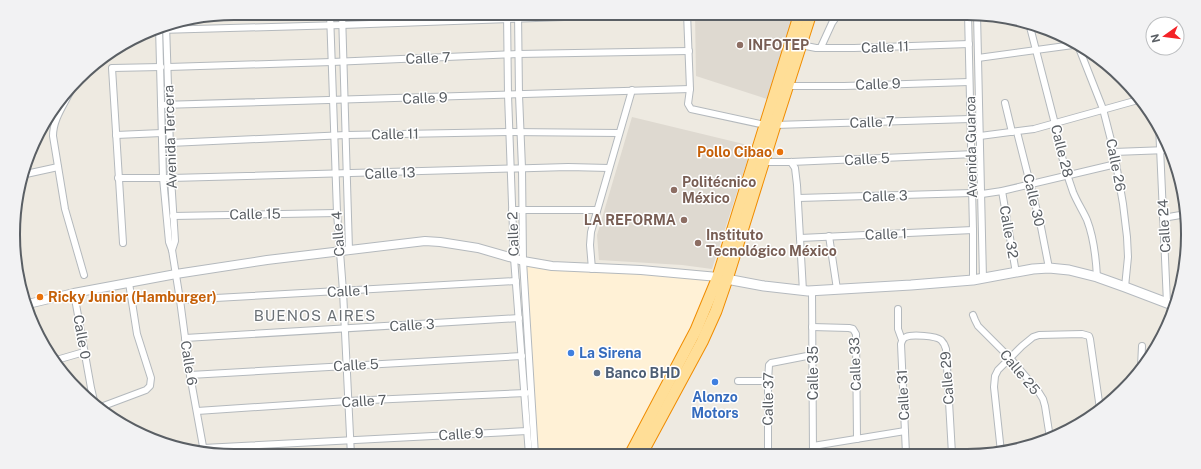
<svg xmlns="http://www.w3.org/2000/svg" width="1201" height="469" viewBox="0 0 1201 469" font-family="'Public Sans',sans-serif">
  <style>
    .commercial { fill: #fff1d6 }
    .education { fill: #ded9d0 }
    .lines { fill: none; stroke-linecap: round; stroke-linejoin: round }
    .minor-casing { stroke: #b4b9bd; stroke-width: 8 }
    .tertiary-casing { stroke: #b4b9bd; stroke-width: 10 }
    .secondary-casing { stroke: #b5babf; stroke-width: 11 }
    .trunk-casing { stroke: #f08c00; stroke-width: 13 }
    .minor { stroke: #fff; stroke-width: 6 }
    .tertiary { stroke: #fff; stroke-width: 8 }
    .secondary { stroke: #fff; stroke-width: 9 }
    .trunk { stroke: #ffde97; stroke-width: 11 }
    .education-dot { fill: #8d6e63; stroke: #fff; stroke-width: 1.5 }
    .food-dot { fill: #e8710a; stroke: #fff; stroke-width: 1.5 }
    .shop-dot { fill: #3f7fe0; stroke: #fff; stroke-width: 1.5 }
    .service-dot { fill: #5c6f8a; stroke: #fff; stroke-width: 1.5 }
    .labels { text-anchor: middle; stroke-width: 3; stroke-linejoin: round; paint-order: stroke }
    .education-label { font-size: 14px; font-weight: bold; fill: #785e54; stroke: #fff; text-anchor: start }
    .street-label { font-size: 14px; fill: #5a5f64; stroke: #fff }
    .food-label { font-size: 14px; font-weight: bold; fill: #c56008; stroke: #fff; text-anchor: end }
    .shop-label { font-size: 14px; font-weight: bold; fill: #366cbe; stroke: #fff; text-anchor: start }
    .service-label { font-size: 14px; font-weight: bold; fill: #4e5e75; stroke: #fff; text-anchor: start }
    .neighbourhood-label { font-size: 15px; letter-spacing: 1px; fill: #6b7176; stroke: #fff }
    .rim { fill: none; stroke: #5a5f64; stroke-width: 2 }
  </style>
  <rect width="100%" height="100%" fill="#eeeae1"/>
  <path class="commercial" d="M523,261l195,16 -93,178h-88z"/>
  <g class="education">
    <path d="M695,13h99l-27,86 -71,-23z"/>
    <path d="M632,117l120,29 -40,123 -30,-4 -83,-5 -2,-25z"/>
  </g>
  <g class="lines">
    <defs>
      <g id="minor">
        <path d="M330,13l7,200 6,78 8,165"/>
        <path d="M342,13l7,237"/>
        <path d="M507,13l1,82 6,163 15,197"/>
        <path d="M518,13l1,82 3,73 1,93 12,194"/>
        <path d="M687,13l3,76 -2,15 3,5 74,16"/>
        <path d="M968,13l5,217v50"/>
        <path d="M977,14l6,265"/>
        <path d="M1029,23l26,101c4,23 10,46 18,68 4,10 10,19 14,28 7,18 9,38 10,57"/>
        <path d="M166,24l5,154 4,63 -3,9"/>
        <path d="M159,27l4,151 6,64 3,8 8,50 10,75 14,77"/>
        <path d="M159,30l183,-5 334,-12"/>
        <path d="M801,45l15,3h38l115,-4"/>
        <path d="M821,47l11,-24 7,-10"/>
        <path d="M1079,48l24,61 11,43 9,52 4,33 1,20 -3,30"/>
        <path d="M978,58l95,-13"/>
        <path d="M168,67l164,-5 186,-8 171,-3"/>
        <path d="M787,86h57l125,-4"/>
        <path d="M71,90c-7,15 -18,29 -18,46l12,73 19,66"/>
        <path d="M1005,103l7,29"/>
        <path d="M161,105l529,-16"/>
        <path d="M775,125l195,-6"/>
        <path d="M1159,125l8,178"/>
        <path d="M1017,132l24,95 8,41"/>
        <path d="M116,135l46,-2"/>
        <path d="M980,136l54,-7 104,-29"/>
        <path d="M170,143l176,-8 163,-3 110,1"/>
        <path d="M1114,152l53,-2"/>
        <path d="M762,162h29l184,-8"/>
        <path d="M791,162l4,6 2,17 6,106"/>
        <path d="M26,174l32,-7"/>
        <path d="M118,178h53l397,-11 41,1"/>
        <path d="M1002,191l14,82"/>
        <path d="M982,194l20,-3 114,-27"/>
        <path d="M798,198l174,-5"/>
        <path d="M512,210h85"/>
        <path d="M173,216l164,-3"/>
        <path d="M1163,218l23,-4"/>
        <path d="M829,236l8,53"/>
        <path d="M800,238l173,-8"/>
        <path d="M123,243l-11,-175 49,-1"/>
        <path d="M16,253l8,41"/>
        <path d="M592,269l-2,-24 1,-13 41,-142"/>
        <path d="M812,291l1,164"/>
        <path d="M74,293l17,95 4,17"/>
        <path d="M180,300l336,-19"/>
        <path d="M898,309v20l4,11"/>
        <path d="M973,315l2,5 3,6 32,32 28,33 5,8 2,7 5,32"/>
        <path d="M812,327l37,1 4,1 3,5 1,105"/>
        <path d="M185,338l334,-20"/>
        <path d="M53,361l31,-9"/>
        <path d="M1141,367l1,-21"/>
        <path d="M190,375l332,-19"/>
        <path d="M738,381h30"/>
        <path d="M1100,405l9,-1"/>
        <path d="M98,408l48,-18 4,-4 1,-8 -14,-44 -8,-51"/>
        <path d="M197,411l151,-10 178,-8"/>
        <path d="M813,446l92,-15"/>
        <path d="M203,448l324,-17"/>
        <path d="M1001,452l-7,-65 1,-11 3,-6 24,-24 11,-9 6,-2 43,-1 7,2 1,3 10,70"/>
        <path d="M906,454l-5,-110c1,-4 2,-6 5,-7 6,-3 30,-1 35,3 3,3 4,5 5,9l6,105"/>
        <path d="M768,455v-74l1,-16 2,-2 41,-8"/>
      </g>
      <path id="tertiary" d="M28,304l46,-11 102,-19 91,-14 158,-19 15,1 38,6 45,13 29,5 89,4 77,7"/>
      <path id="secondary" d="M721,278l43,8 44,5 103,-6 62,-5 60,-11 16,-1 20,2 28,7 28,10 50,19"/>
      <g id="trunk">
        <path d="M630,455l66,-125 22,-53 82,-264"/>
        <path d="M641,455l61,-113 14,-31 11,-32 48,-154 36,-112"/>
      </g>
    </defs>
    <use href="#minor" class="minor-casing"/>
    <use href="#tertiary" class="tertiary-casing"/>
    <use href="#secondary" class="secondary-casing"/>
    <use href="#trunk" class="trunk-casing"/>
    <use href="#minor" class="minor"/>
    <use href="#tertiary" class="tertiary"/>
    <use href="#secondary" class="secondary"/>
    <use href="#trunk" class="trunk"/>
  </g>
  <g class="education-dot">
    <circle cx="740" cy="45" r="4"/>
    <circle cx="674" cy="190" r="4"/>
    <circle cx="684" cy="220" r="4"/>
    <circle cx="698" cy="243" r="4"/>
  </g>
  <g class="food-dot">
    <circle cx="780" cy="152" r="4"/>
    <circle cx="40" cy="297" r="4"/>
  </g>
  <g class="shop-dot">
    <circle cx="571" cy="353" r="4"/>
    <circle cx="715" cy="382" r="4"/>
  </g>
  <circle class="service-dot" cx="597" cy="373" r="4"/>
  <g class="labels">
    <g class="education-label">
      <text x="748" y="50">INFOTEP</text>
      <text x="682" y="187">Politécnico<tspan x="682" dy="16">México</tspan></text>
      <text x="676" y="225" text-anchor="end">LA REFORMA</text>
      <text x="706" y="240">Instituto<tspan x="706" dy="16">Tecnológico México</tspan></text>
    </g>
    <g class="street-label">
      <text transform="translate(885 47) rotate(-2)" y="5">Calle 11</text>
      <text transform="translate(428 58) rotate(-2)" y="5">Calle 7</text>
      <text transform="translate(878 84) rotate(-2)" y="5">Calle 9</text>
      <text transform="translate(425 98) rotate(-2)" y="5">Calle 9</text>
      <text transform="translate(872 122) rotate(-2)" y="5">Calle 7</text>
      <text transform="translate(395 134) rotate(-1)" y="5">Calle 11</text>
      <text transform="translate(170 137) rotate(-92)" y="5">Avenida Tercera</text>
      <text transform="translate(971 147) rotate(-91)" y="5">Avenida Guaroa</text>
      <text transform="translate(1062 151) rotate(76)" y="5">Calle 28</text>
      <text transform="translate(867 159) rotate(-3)" y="5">Calle 5</text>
      <text transform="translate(1116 165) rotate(79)" y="5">Calle 26</text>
      <text transform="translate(390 173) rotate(-2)" y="5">Calle 13</text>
      <text transform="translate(885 196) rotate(-2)" y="5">Calle 3</text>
      <text transform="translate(1034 200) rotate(77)" y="5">Calle 30</text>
      <text transform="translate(255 214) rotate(-1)" y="5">Calle 15</text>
      <text transform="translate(1164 226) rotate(-93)" y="5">Calle 24</text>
      <text transform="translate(1009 232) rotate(80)" y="5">Calle 32</text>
      <text transform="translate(338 234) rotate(-94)" y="5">Calle 4</text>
      <text transform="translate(513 234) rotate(-92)" y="5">Calle 2</text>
      <text transform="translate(886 234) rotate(-2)" y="5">Calle 1</text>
      <text transform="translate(348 291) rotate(-3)" y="5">Calle 1</text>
      <text transform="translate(412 325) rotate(-3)" y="5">Calle 3</text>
      <text transform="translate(82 337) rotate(80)" y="5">Calle 0</text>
      <text transform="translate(189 363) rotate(81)" y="5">Calle 6</text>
      <text transform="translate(855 364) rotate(-92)" y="5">Calle 33</text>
      <text transform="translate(356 365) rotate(-3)" y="5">Calle 5</text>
      <text transform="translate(1020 372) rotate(50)" y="5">Calle 25</text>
      <text transform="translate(813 373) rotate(-90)" y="5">Calle 35</text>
      <text transform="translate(947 378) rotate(-94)" y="5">Calle 29</text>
      <text transform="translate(903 395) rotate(-93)" y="5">Calle 31</text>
      <text transform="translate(768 399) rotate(-89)" y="5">Calle 37</text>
      <text transform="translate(364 401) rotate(-3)" y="5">Calle 7</text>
      <text transform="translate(461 434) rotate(-3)" y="5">Calle 9</text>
    </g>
    <g class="food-label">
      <text x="772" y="157">Pollo Cibao</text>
      <text x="48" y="302" text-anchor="start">Ricky Junior (Hamburger)</text>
    </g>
    <g class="shop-label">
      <text x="579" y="358">La Sirena</text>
      <text x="715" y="402" text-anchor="middle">Alonzo<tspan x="715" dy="16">Motors</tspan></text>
    </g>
    <g class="service-label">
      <text x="605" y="378">Banco BHD</text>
    </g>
    <g class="neighbourhood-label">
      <text x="315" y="321">BUENOS AIRES</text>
    </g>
  </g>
  <path d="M0 0H1201V469H0ZM234 20H967A214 214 0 0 1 1181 234V235A214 214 0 0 1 967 449H234A214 214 0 0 1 20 235V234A214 214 0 0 1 234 20Z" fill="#f2f2f3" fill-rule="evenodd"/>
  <path class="rim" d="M234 20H967A214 214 0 0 1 1181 234V235A214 214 0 0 1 967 449H234A214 214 0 0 1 20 235V234A214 214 0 0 1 234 20Z"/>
  <g transform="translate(1165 36) rotate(256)"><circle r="19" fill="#ffffff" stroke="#bdbfc1"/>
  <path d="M0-3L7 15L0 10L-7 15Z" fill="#f42227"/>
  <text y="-6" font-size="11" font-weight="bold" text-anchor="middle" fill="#5a5f64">N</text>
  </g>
</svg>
